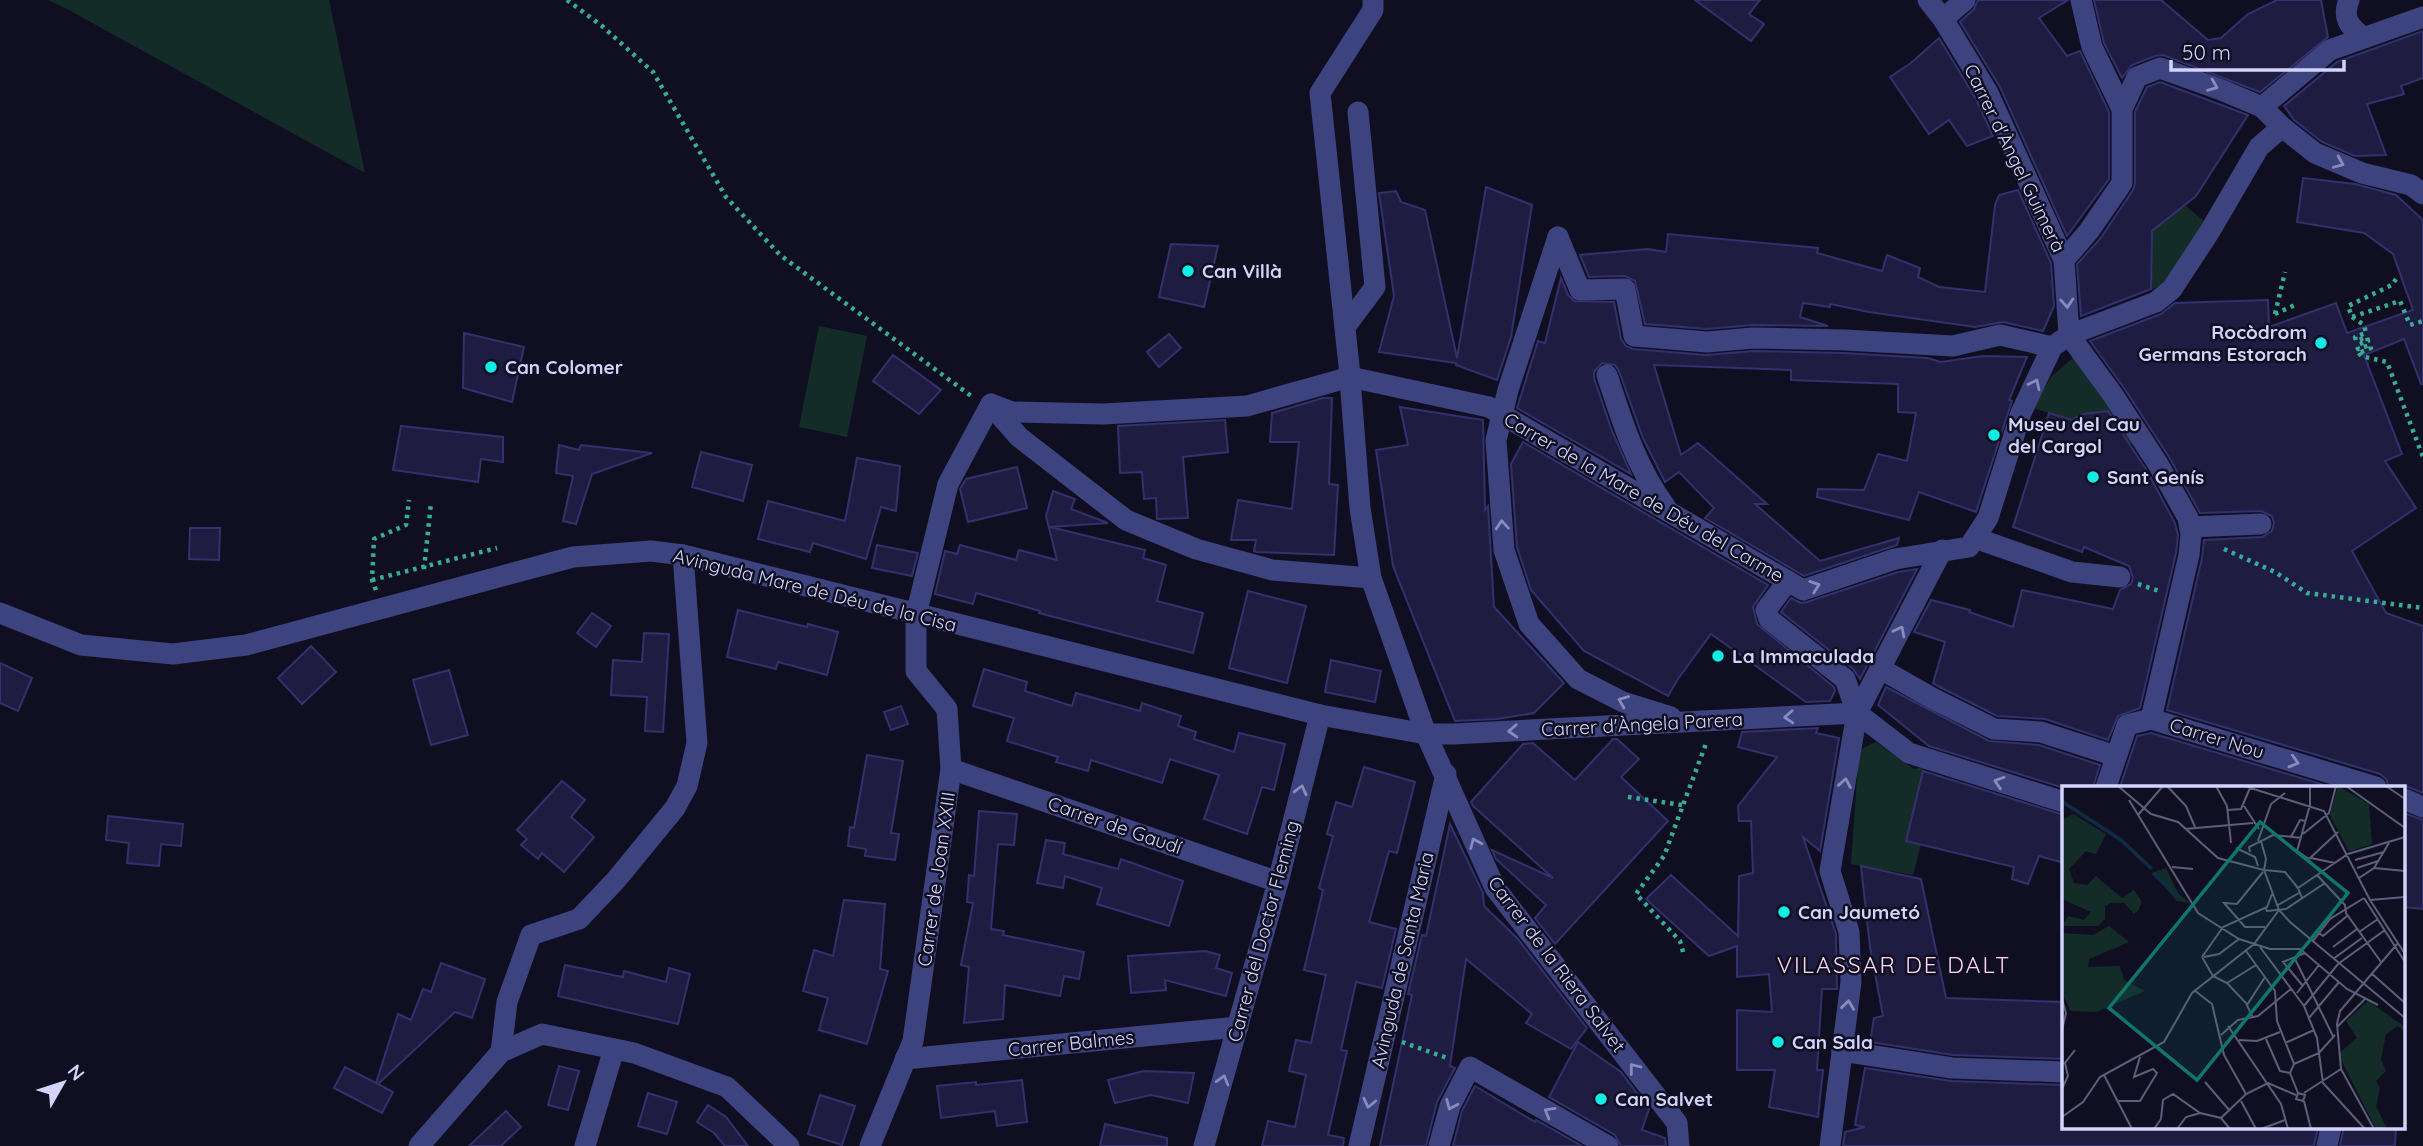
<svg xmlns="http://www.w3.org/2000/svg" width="2423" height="1146" viewBox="0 0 2423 1146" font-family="Quicksand,sans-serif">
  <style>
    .green { fill: #132c28 }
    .building { fill: #1f1c42; stroke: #34306d; stroke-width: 2 }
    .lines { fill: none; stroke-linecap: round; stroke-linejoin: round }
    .path { stroke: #36ae96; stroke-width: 4.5; stroke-dasharray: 3.5 5; stroke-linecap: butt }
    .minor { stroke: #3d437e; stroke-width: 21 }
    .oneway { stroke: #888cbd }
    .poi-dot { fill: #0eeee6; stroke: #100f22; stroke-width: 2.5 }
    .labels { text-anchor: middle; stroke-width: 5; stroke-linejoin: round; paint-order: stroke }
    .street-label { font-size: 19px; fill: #d3d4fc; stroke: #100f22 }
    .poi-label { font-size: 19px; font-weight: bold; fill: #d3d4fc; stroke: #100f22; text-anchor: start }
    .quarter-label { font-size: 23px; letter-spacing: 2px; fill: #fdd5f3; stroke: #100f22 }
    .inset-river { fill: none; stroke: #112b45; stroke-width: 3.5 }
    .inset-road { fill: none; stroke: #5e5e79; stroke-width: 2 }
    .view { fill: #0f766e; fill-opacity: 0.15; stroke: #0f766e; stroke-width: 3.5 }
    .inset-edge { fill: none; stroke: #d3d4fc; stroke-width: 3.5 }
  </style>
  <rect width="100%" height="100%" fill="#100f22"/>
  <g class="green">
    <path d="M48,0h281l36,173 -300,-165z"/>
    <path d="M2185,205l22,19 -42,59 -14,7 1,-59z"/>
    <path d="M819,326l48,10 -20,101 -48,-10z"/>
    <path d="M2076,355l58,83 -5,10 -31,-36 -15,2 -11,6 -39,-12 18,-31z"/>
    <path d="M1876,742l38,27 10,-2 -18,73 15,4 -8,31 -62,-11 8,-114z"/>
  </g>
  <g class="building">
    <path d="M1695,0h65l-11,14 15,10 -13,17z"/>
    <path d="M1978,0h90l-29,18 28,38 13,-5 29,61v67l-42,57 -67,-149 -40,-65 14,-13z"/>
    <path d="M2094,0h67l47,40 13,-2 27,-24 29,-14h44l7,37 -68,55 -97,-37 -8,1 -23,9 -10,13 -18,-35z"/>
    <path d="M2423,31v47l-22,8 3,8 -37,10 19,51 -31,1 -33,-14 -28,-22 -10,-14 53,-44z"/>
    <path d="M1939,38l37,61 17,37 -26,10 -18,-26 -20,14 -39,-57 21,-14z"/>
    <path d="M2160,82l88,33 -52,81 -44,35 -1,58 -70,27 -4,-52 23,-25 33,-49 2,-7v-71l12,-25z"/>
    <path d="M2303,178l52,6 41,11 27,25v164h-2l-17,-45 -40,16 38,99 -17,7 31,47 -64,43 34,62 37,13v167l-15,-6h-19l-3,-8 -6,-5 -213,-64 35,-152 2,-18 58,-3 10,-6 2,-8 -2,-7 -11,-5 -61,2 -31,-56 -45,-69 -34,-47 71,-27 14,-11 93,-3 1,27 67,-24 11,30 66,-23 -20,-56 -29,-21 -67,-11z"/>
    <path d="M1486,187l46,18 -21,132 -14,43 -41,-15v-2l-77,-11 15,-56 -15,-103 17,-2 5,11 24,8 32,148z"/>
    <path d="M2018,190l33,73 3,43 -11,25 -40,-9 -28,5 -106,-15 -39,-8v3l-27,-4 -3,14 28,9 -75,-1 -46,4 -62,-5 -10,-43 -10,-5 -36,1 -9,-22 68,-6 18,3 2,-18 150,14 -1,5 65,18 5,-16 33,13 -2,9 21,10 46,5 10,-87 4,-10z"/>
    <path d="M1171,244l47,2 -14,61 -45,-10z"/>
    <path d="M1561,278l7,17 6,6 40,1 7,37 5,7 7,3 73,6 47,-4 91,2 83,5 14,4 42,-6 44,1 -18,43 3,1 -36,111 -57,-20 -10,28 -92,-23 1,-8 46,1 14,-36 29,7 9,-48 -18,-1v-28l-107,-4v-10l-137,-5 27,90 17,-12 69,61h-12l65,57 79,-23 -2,7 -93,31 -99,-58 9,-10 -35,-36 -14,10 -22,-44 -24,-67 -4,-6 -13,-2 -8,9v6l18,53 19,43 -114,-66 21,-67 7,2z"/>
    <path d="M464,333l60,14 -12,55 -49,-14z"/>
    <path d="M1169,334l12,14 -22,19 -12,-15z"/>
    <path d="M893,355l48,35 -22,24 -46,-33z"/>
    <path d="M1323,398h9l-3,86 9,1 -4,70 -78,-3 -2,-1 2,-11h-25l7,-40 54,9 7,-67h-29l2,-29z"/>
    <path d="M1400,407l83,13 2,90 3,-4 6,101 70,76 -30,30 -37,6 -42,2 -62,-155 -17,-116 32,-5z"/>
    <path d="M2108,411l39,60 28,52 3,12 -2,18 -36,155 -22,8 -10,24 -63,-21 -48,-3 -59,-30 -5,-3 12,-41 -31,-10 17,-32 39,10 -1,2 44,15 9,-37 91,19 7,-19 11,-6 2,-6 -4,-12 -45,-19 -2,5 -69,-25 36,-114 23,7 11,-6z"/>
    <path d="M1225,420l3,32 -45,5 5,61 -31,1 -1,-21 -12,1 -2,-27 -22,1 -2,-47z"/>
    <path d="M401,426l102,11v25l-22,-3 -3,23 -85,-12z"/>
    <path d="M1523,442l245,143 -15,22 4,17 77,63 1,4 -5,10 -24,1 -95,-68 -33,45 -10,17 -84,-45 -53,-61 -14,-43 -6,-83z"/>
    <path d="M559,445l20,5 2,-5 71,8 -60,21 -16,50 -13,-3 10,-45 -17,-3z"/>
    <path d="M701,452l51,13 -9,36 -51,-14z"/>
    <path d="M857,458l43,8 -4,45 -15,-4 -15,52 -53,-16 -3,9 -52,-13 10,-38 77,20z"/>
    <path d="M1017,467l10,41 -59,14 -8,-33 6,-10z"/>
    <path d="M1053,491l22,8 -4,10 37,14 -58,4 95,23 -2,8 23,7 -9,36 46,12 -10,40 -154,-40 1,-2 -64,-18 -3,11 -38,-10 10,-43 12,3 3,-9 56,15 3,-10 38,10 -11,-44z"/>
    <path d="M190,528h30l-1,32 -30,-1z"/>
    <path d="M877,545l41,8 -6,23 -40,-8z"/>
    <path d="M1917,569l-57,110 -7,-10 -72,-57 10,-14 10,5 6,-1 91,-30z"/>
    <path d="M1248,591l58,15 -19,77 -58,-15z"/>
    <path d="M738,610l69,17 1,-3 30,8 -11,43 -49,-13 -2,7 -49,-12z"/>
    <path d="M592,613l19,13 -15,21 -19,-14z"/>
    <path d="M644,633l25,1 -6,98 -18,-1 2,-34 -36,-2 2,-35 29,2z"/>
    <path d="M311,646l25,26 -34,32 -24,-26z"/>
    <path d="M1331,660l50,11 -6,31 -50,-10z"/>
    <path d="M0,663l32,15 -14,33 -18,-8z"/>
    <path d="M984,669l43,13 -2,9 47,15 4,-13 64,18 2,-8 39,13 -3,10 18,6 -2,7 40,13 5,-19 46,11 -11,46 -12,-3 -15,47 -43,-15 15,-44 -49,-16 -8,24 -71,-23 -3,11 -32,-9 2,-5 -51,-16 7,-23 -41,-12z"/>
    <path d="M449,670l19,65 -37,10 -18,-65z"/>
    <path d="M1886,687l103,54 50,4 61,20 -7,22 -29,1 -135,-42 -51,-41z"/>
    <path d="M901,706l7,18 -17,6 -7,-18z"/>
    <path d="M1818,728l-2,5 23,5 -19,113 -17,-14 33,97 1,55h-15l-5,81h6l-5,47 -49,-10 6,-37h-38v-60l35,2 -3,-38 -32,3v-31l-28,10 -63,-57 25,-24 67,61 1,-60 14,-3 -2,-52h-12l-1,-15 39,-49 -39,-10 4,-15z"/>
    <path d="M2151,733l180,54h-211l17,-51z"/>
    <path d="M1613,739h4l22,20 -18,18 47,44 -113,123 -20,-26 11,-13 -50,-46 -4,-9 61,28 -80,-72 -2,-4 52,-58 10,-1 42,37z"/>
    <path d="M867,755l36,6 -12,72 8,1 -4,26 -30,-4 1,-7 -18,-3 2,-19 4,1z"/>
    <path d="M1364,767l51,15 -18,71 -8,-2 -20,71 27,7 -14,59 -26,-6 -15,68 6,1 -19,84 16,3 -1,8h-81l6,-25 27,6 11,-52 -17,-4 7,-31 15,3 15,-68 -22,-5 19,-80 -4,-2 14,-52 -6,-2 9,-32 16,5z"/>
    <path d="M1923,771l141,44v48l-25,-7 -11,28 -16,-5 2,-12 -108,-26z"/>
    <path d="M562,781l23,19 -14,17 23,20 -30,35 -22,-19 -4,6 -17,-14 6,-6 -10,-9z"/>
    <path d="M979,811l38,3 -3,31 -16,-1 -7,85 13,2 -1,4 81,17 -5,27 -15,-3 -4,20 -55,-11 -2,34 -39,4 5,-56 -8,-2 12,-62 -6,-1 2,-27 5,1z"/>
    <path d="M2404,813l19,7v89l-19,-2z"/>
    <path d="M108,816l75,8 -2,22 -20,-2 -2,22 -32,-3 2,-20 -23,-3z"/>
    <path d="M1450,824l33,69 1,13 33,32 70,90 -16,21 -45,-26 6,-9 -66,-55 -16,107 5,2 -18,34 -11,44h-46l32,-151 -4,-1 14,-59 4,1z"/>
    <path d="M1046,840l19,3 -2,11 55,15 3,-10 62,22 -14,45 -72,-22 5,-16 -37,-12 -2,12 -26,-5z"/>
    <path d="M1861,866l60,13 25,119 118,4v57l-111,-4 -83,-13 4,-24 9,-2 -13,-69z"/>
    <path d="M844,900l41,4 -5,65 8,2 -21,73 -48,-14 9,-32 -25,-7 11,-41 19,6z"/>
    <path d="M1205,951l15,4 -4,13 16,5 -6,23 -61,-16 1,10 -35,3 -3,-37z"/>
    <path d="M441,963l44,16 -13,39 -17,-6 -77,72 15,8 -11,21 -48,-25 11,-21 31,16 22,-69 13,6 12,-31 8,3z"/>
    <path d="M565,965l58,12 1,-6 42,11 3,-14 21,6 -12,50 -120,-28z"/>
    <path d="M1578,1042l43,30 28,37 -7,21 23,8 1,8h-45l-6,-11 -66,-38z"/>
    <path d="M559,1066l20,5 -11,39 -20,-5z"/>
    <path d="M1865,1068l86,13 113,4v42h254l-4,19h-471l2,-14 20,-5 -10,-2z"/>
    <path d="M1144,1071l50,2 -6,30 -37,-8 -36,8 -7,-23z"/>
    <path d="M1022,1080l5,42 -30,4 -2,-15 -54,7 -4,-32 39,-4v3z"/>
    <path d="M1475,1086l60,36 1,-2 46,26h-129l9,-35z"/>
    <path d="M648,1093l29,9 -10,32 -29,-8z"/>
    <path d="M820,1095l35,11 -13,39 -34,-11z"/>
    <path d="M708,1105l18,12 22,29h-23l-11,-13 -17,-11z"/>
    <path d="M506,1111l15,16 -20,19h-32z"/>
    <path d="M1105,1124l62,14v8h-67z"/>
    <path d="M2344,1127h52l-1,19h-55z"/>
  </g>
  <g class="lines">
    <g class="path">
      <path d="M567,0l35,26 51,46 73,125 54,58 194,143"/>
      <path d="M2396,279l-4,6 -44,21 4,11 48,-16 10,24 13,-4"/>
      <path d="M2275,314l10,-42"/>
      <path d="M2275,314l20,-9"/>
      <path d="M2352,317l12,8 2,8 -11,4 1,4 11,-4 1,4 -11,4 1,4 12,-4 1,3 -12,5"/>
      <path d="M2359,353l2,3 26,6 36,95"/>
      <path d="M2224,549l51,23 32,21 116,15"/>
      <path d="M424,569l7,-66"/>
      <path d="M372,580l125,-32"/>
      <path d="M2138,584l21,7"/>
      <path d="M376,590l-4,-10 2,-41 32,-14 3,-25"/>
      <path d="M1628,797l54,8"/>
      <path d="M1683,952l-3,-11 -44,-47 28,-38 43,-115"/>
      <path d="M1402,1042l48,17"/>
    </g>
    <g class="minor">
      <path d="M1373,0v10l-53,83 29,273 11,142 11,70 55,156 69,154 182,235 2,23"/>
      <path d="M1928,0l15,19 45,74 76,167 5,75"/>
      <path d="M2349,0c-7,17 0,27 14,37"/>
      <path d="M1943,19l22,-19"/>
      <path d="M2262,107l68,-57 93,-33"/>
      <path d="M2122,109l15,-32 23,-9 59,21 43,18 20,20 33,26 47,20 49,12 12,9"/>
      <path d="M1558,237l-50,153 -12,50 8,110 25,74 49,55 45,23 48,15"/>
      <path d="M1558,237l22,53 45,-1 9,47 73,6 46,-4 92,2 108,6 47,-11 52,12"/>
      <path d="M2064,260l25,-29 33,-48v-74l-30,-62 -11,-47"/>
      <path d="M1345,327l30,-40 -17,-175"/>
      <path d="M2069,335l44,60 45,69 30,54 3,16 -2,21 -38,164"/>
      <path d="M1607,375c15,46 29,92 58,131"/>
      <path d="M991,404l21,8 91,2 144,-8 103,-29 139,30 314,183 92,-31 74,-12 19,-29 33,-105 31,-66 17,-12 87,-33 16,-13 38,-58 49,-84 23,-20"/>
      <path d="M992,406l27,31 107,83 70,29 76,21 99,8"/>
      <path d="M2190,527l71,-3"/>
      <path d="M1975,538l97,34 48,5"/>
      <path d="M1788,581l-22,29 3,9 76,60 12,34"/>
      <path d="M0,613l81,32 92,9 73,-9 327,-88 78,-6 32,4 637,160 106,19h27l404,-21"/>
      <path d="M1881,669l51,29 62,31 47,3 75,24"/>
      <path d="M1857,713l52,40 155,49"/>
      <path d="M951,769l327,113"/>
      <path d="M2106,787l21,-62 24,-6 225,68"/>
      <path d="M2404,799l19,8"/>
      <path d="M1842,1051l110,17 112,4"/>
      <path d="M501,1052l41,-18 92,19 93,34 62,59"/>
      <path d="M905,1059l333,-32"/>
      <path d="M419,1146l82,-94 6,-50 24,-67 48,-16 37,-39 59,-72 12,-22 10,-43 -14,-188"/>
      <path d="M585,1146l29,-97"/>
      <path d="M870,1146l43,-105 38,-272 -4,-60 -31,-38v-56l32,-131 43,-80"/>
      <path d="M1204,1146l74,-264 42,-167"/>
      <path d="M1359,1146l87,-372"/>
      <path d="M1439,1146l11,-40 20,-39 138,79"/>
      <path d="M1830,1146l21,-164 -2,-50 -19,-61 27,-158 85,-163"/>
      <path d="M2327,1146l4,-19"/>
    </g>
  </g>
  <defs><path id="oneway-chevron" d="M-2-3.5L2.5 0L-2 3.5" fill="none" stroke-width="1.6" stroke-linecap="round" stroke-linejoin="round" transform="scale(1.75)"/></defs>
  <g class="oneway">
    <use href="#oneway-chevron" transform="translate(2213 86) rotate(22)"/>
    <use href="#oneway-chevron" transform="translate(2339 163) rotate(23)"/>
    <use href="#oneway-chevron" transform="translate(2067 303) rotate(86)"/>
    <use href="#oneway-chevron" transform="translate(2035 384) rotate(-64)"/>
    <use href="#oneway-chevron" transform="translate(1502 525) rotate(-94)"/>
    <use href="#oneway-chevron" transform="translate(1815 586) rotate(-19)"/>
    <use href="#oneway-chevron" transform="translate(1900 631) rotate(-63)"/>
    <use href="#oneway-chevron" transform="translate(1623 701) rotate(-158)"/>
    <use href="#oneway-chevron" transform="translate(1789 717) rotate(177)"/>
    <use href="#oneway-chevron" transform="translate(1513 731) rotate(177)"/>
    <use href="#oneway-chevron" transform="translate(2294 762) rotate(17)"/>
    <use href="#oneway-chevron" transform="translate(1999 782) rotate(-162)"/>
    <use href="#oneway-chevron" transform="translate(1845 783) rotate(-80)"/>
    <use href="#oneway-chevron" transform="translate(1301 790) rotate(-76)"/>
    <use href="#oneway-chevron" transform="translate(1475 843) rotate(-113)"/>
    <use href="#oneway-chevron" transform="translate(1848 1005) rotate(-83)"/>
    <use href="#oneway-chevron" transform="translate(1634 1068) rotate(-128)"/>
    <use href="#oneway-chevron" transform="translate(1223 1080) rotate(-74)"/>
    <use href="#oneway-chevron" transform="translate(1369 1103) rotate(103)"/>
    <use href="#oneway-chevron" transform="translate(1451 1105) rotate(113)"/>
    <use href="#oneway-chevron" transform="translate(1549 1112) rotate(-150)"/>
  </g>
  <g class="poi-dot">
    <circle cx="1188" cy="271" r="7"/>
    <circle cx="2321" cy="343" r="7"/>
    <circle cx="491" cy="367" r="7"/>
    <circle cx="1994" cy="435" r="7"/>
    <circle cx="2093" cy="477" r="7"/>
    <circle cx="1718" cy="656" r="7"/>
    <circle cx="1784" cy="912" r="7"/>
    <circle cx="1778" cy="1042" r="7"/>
    <circle cx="1601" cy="1099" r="7"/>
  </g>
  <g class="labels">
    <g class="street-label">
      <text transform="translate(2015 158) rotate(64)" y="7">Carrer d'Àngel Guimerà</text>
      <text transform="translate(1644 497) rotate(30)" y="7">Carrer de la Mare de Déu del Carme</text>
      <text transform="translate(815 590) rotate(14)" y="7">Avinguda Mare de Déu de la Cisa</text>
      <text transform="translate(1642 724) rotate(-3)" y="7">Carrer d'Àngela Parera</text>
      <text transform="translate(2217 738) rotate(17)" y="7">Carrer Nou</text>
      <text transform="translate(1115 825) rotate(19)" y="7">Carrer de Gaudí</text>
      <text transform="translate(936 879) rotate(-82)" y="7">Carrer de Joan XXIII</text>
      <text transform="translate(1263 931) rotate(-75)" y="7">Carrer del Doctor Fleming</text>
      <text transform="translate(1402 960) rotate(-77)" y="7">Avinguda de Santa Maria</text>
      <text transform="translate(1557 964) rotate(53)" y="7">Carrer de la Riera Salvet</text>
      <text transform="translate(1071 1043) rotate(-6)" y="7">Carrer Balmes</text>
    </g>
    <g class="poi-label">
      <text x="1202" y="278">Can Villà</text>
      <text x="2307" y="339" text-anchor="end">Rocòdrom<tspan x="2307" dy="22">Germans Estorach</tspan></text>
      <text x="505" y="374">Can Colomer</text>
      <text x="2008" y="431">Museu del Cau<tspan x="2008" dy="22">del Cargol</tspan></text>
      <text x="2107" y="484">Sant Genís</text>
      <text x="1732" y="663">La Immaculada</text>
      <text x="1798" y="919">Can Jaumetó</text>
      <text x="1792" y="1049">Can Sala</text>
      <text x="1615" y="1106">Can Salvet</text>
    </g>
    <g class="quarter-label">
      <text x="1894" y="973">VILASSAR DE DALT</text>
    </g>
  </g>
  <g transform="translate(2062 786)">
    <rect width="343" height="343" fill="#100f22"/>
    <path d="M276,0l31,18 3,40 -23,8 -19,-37zM11,28l33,20 -10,20 -10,-3 -17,18 5,14 13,2 9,-9 26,22 12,-8 8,12 -4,9 -4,3 -10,-11h-13l-6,3v13l-7,7h-36l6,-10 16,4 7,-8 -29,-13v-79zM104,82l12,25 12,10 -13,-2 -25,-28zM47,140l20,16 -40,17 -1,8 32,-1 4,14 21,11 -49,21 -25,-1 -9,-17v-61l31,2zM306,215l37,26v5l-7,-6 -12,8 -5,26 5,11 -10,10 4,7 -4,18 11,23h-11l-38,-75 19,-16 -11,-17z" fill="#132c28"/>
    <path class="inset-river" d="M1,16l58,38 31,29M91,87l27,25"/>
    <path class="inset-road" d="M56,0l33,28 27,8 40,36 46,12 15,40 11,12 115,96M105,0l19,20 9,21M154,0l11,20 4,37M182,0l80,25 46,89 35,54M248,0v19l-13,46 12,8 29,-27M284,0l59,42M324,0l19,13M67,14l69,113 41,26 31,10h30l47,40 31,16M182,20l15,23M166,24l13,-1 9,-21M76,29l25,-29M123,43l68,-6M241,48l26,-21 7,-27M229,51l9,-17 6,1M196,55l13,-37 14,-11M199,55l5,18 -2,11M174,62l19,9 3,9M188,66l-1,-5 24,-12 29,3M249,72l24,5M293,74l29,-8M110,81l21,2M295,82l21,-7M312,82l31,3M202,84l21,2 13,16M201,86l-26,32 -13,-1 21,24h20M255,89l28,30 1,8 35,49M297,92l15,-10 15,-25M240,112l-4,-10 50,-34 57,-17M302,112l41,64M308,114l35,-3M216,119l21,-12M203,121l2,4 19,-2 39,-26M297,146l19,-13M257,147l4,3 24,-20M251,155l17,-22 34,-21M198,161l44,59 13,32 6,45 42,46M271,161l24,-18M184,165l29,40 2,30 17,43 -4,9 8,20 -2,6 7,2 2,-6 -7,-2M140,171l21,-30 44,-20 5,-13M140,171l11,19 14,7 19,20 7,15M142,171l15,-3 20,-15M232,171l39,79M271,173l29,-21M309,187l34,30M165,197l29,-18M241,200l-20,-24 22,-9M132,204l18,14 12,51 22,39M235,207l22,-28M0,213l4,14 -4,17M185,219l18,-28M242,220l34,-42 47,-34M247,232l30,-36M166,240l53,78 7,25M275,241l29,-29M159,249l17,-15 20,-4 34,-28M204,253l14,32 10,2M177,254l18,1 23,-9M223,257l29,-13M232,278l25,-11 16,-18M42,289l28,54M143,296l25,29M0,303l6,-13 -3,-13 10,-13M242,307l37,-24M55,315h23l17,-28 -4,-4 -19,8 6,-20M179,315l15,28M242,315l7,28M0,331l21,-15 17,-25 64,-35 28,-49 62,-49 25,-34M159,332l25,-24 22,-11 28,12M92,343l7,-10 2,-19 10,-6 27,19 21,5 9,11M115,343l9,-12 14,-4M199,343l24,-9M312,343l-33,-60 -4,-45 3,-13 58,-68"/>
    <path class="view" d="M198,36l88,71 -151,187 -88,-72z"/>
    <rect width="343" height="343" class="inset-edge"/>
  </g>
  <g transform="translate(63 1083) rotate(51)" stroke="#100f22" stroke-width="5" paint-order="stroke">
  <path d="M0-5L12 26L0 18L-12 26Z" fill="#d3d4fc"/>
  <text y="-10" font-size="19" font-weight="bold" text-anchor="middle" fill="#d3d4fc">N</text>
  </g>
  <path d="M2171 60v10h173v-10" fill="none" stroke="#d3d4fc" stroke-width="3.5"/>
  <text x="2182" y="60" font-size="21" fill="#d3d4fc" stroke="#100f22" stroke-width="5" paint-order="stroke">50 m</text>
</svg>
